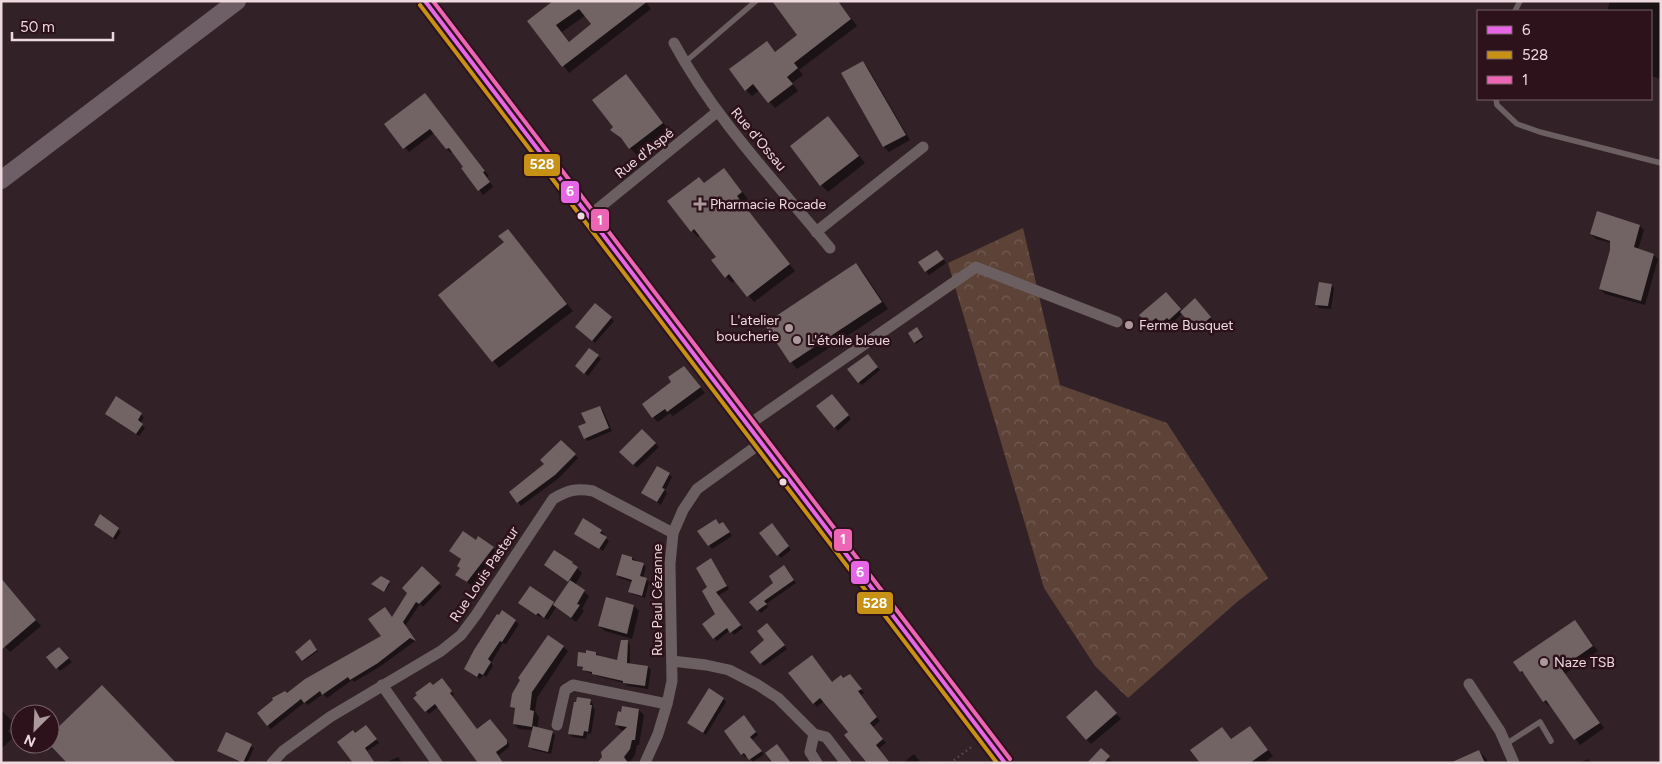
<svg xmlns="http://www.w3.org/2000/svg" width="1662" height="764" viewBox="0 0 1662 764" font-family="Figtree,sans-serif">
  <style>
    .forest { fill: url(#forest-crowns) }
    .shadow { fill: #0007; fill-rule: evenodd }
    .building { fill: #726365; fill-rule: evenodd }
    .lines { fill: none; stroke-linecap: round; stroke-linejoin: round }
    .path { stroke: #695e62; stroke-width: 2.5; stroke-dasharray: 1 4; stroke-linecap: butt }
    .service { stroke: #6c5f62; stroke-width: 5.5 }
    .minor { stroke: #6c5f62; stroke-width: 11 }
    .secondary { stroke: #695b60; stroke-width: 16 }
    .primary { stroke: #6e5f66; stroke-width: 18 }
    .bus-1-casing { stroke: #2d121b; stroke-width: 8 }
    .bus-2-casing { stroke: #2d121b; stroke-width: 8 }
    .bus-3-casing { stroke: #2d121b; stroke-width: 8 }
    .bus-1 { stroke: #e666e6; stroke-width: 4 }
    .bus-2 { stroke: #c69114; stroke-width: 4 }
    .bus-3 { stroke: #ed66b5; stroke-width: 4 }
    .poi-dot { fill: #ac999e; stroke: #2d121b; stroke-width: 2 }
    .bus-dot { fill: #edd9de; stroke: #2d121b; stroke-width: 2 }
    .labels { text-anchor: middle; stroke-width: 5; stroke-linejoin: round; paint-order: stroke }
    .street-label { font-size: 14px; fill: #edd9de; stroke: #2d121b }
    .poi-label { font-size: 14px; fill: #edd9de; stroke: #2d121b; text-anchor: start }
    .line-badge { stroke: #2d121b; stroke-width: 2 }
    .badge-label { font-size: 14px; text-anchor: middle; font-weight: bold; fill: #fff }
  </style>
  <defs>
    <pattern id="forest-crowns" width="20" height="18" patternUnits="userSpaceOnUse" patternTransform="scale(1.25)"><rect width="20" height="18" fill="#5c4237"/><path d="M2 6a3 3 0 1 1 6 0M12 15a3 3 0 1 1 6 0" fill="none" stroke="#745d54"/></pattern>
  </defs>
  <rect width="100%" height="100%" fill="#322227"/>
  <path class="forest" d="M1023,228l37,157 107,38 101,155 -31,24 -109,96 -33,-32 -51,-78 -96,-325z"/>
  <g class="shadow">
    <path d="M555,1h90l6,8 -82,64 -40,-52zM586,15l7,9 -23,19 -8,-11z"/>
    <path d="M838,1l19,25 -58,44 4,5 -11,8 6,8 -23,17 -15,-18 -8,6 -6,-6 20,-48 10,11z"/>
    <path d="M1610,1h51v78l-10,-3v-65h-44z"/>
    <path d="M863,62l5,6 42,72 -21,12 -5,-5 -42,-73z"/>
    <path d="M632,83l37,47 -32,25 -25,-25z"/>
    <path d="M429,99l60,77 -2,1 6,10 -10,8 -30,-43 -2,1 -4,-4 -13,-16 -25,19 -23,-27z"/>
    <path d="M828,118l37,45 -37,29 -7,-7z"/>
    <path d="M724,170l24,29 -6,4 53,68 -41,31 -19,-22 -3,3 -6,-6 -8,-20 -18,-22 -2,2 -6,-6 13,-47z"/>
    <path d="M1640,226l4,4 -6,20 16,5 4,4 -13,46 -40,-11 -5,-5 12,-39v-7l-16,-4 -5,-5z"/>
    <path d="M514,237l59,74 -74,57 -6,-7z"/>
    <path d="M940,254l6,9 -17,12 -9,-12z"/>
    <path d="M856,265l7,7 25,37 -91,60 -6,-7z"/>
    <path d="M1331,285l3,3 -3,21 -12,-1 -3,-3z"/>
    <path d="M1166,294l16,18 16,-9 15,18 -13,11 -17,-19 -10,9 -2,-1 -6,5 -5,-6 -8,7 -11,-12z"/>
    <path d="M611,318l3,3 -19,22 -15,-13z"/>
    <path d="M918,330l6,8 -8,6 -6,-10z"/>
    <path d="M598,356l3,3 -13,17 -8,-7z"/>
    <path d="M871,358l9,12 -18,15 -3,-3z"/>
    <path d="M689,372l16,21 -32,23 -3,-3 -12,9 -5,-5z"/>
    <path d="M117,398l27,19 -4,7 5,4 -6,8 -30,-19z"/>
    <path d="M835,399l16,20 -13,12 -20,-24z"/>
    <path d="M600,407l3,3 9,21 -24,10 -3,-3 2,-15z"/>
    <path d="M642,431l17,16 -22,21 -16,-16z"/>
    <path d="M561,441l17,17 -19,20 -38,28 -10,-14 35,-28z"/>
    <path d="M669,474l3,3 -7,14 2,2 -6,12 -18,-12z"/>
    <path d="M723,523l9,13 -20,13 -13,-18z"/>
    <path d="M98,528l20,1 3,3 -5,8z"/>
    <path d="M775,528l16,22 -10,8 -3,-3z"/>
    <path d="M601,531l3,3 -1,2 6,5 -6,10 -25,-15z"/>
    <path d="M477,541l16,7 4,5 -25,33 -15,-11 4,-6 1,-9 -11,-9z"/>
    <path d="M632,558l14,9 -3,11 6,4 -4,16 -13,-4 -2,-3 2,-9 -12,-4 -3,-3z"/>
    <path d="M711,559l18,30 -11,7 25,32 -9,7 -4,-5 -13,11 -3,-3 3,-23 -8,-27z"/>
    <path d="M572,563l10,10 -7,12 14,11 -7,13 2,2 -8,11 -20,-15 -8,13 -7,-4 -1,1 -17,-11 7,-18 25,17 14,-22 -18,-13z"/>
    <path d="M422,568l20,19 -19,20 -3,-3 -15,22 11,16 -1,-1 -34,25 -27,16 -2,-2 -25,18 -4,-4 -15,11 -3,-3 -34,27 -3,-3 19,-31 96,-58z"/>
    <path d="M787,569l9,14 -30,21 2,3 -7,6 -10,-11 24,-19z"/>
    <path d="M1,578l40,48 -31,26 -9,-9z"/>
    <path d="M381,578l9,6 -5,8 -11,-7z"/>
    <path d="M634,606l5,5 -7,28 -27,-8 -6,-5z"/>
    <path d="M503,612l16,12 -13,20 -3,-1 -12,20 2,3 -7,11 -3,-2 -3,4 -11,-7z"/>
    <path d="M1575,621l23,30 -33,23 39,54 -24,17 -29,-40 -2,1 -5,-5 -17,-25 -6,-4 -6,-9z"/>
    <path d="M770,628l17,21 -23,17 -12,-14 14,-12z"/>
    <path d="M310,641l8,10 -14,10 -7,-9z"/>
    <path d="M627,641l3,4v20l18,2 3,3 -3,19 -20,-3 -4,-3 -27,-7 -3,-2 -7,-2 -8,-6 17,-13 3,4 19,4z"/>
    <path d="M563,647l5,4 -31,47 -2,14 4,5 -2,12 15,3 3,3 -4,19 -18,-4 -3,-3 3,-17 -14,-1 -5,-5 2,-14 -4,-4z"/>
    <path d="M59,648l13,14 -12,9 -12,-14z"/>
    <path d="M853,679l11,14 -3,2 19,26 -7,6 13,16 -7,5 4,8 -33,-23 -26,-32 -7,6 -3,-4 18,-20z"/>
    <path d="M445,682l9,13 -2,1 25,34 13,-10 19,24v3l-11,9 -60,-49 -9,7 -3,-3 -11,-13 18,-12z"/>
    <path d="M1101,697l20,22 -30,25 -5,-5z"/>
    <path d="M723,699l3,3 -20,33 -14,-9z"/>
    <path d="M590,700l3,4v3l2,3 -4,24 -4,-1 -1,6 -14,-2 -3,-4z"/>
    <path d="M623,708l16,2 5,5 -5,30h-2l-2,10 -6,8h-30l26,-32 -4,-1 -5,-5z"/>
    <path d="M1,710l14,14 -7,7 6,6 -13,12z"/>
    <path d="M747,720l11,15 -6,5 12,14 -11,8 -6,-6 -2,1 -3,-3 -16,-23z"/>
    <path d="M1250,727l23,29 -9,7h-63z"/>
    <path d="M369,729l10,14 -12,8 8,12h-9l-11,-29z"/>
    <path d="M226,733l28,15 -7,15h-6l-23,-12z"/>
    <path d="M1101,750l12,13h-24z"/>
    <path d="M1479,751l7,7 2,5h-35z"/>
    <path d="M914,754l7,9h-18z"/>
    <path d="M398,757l4,6h-17z"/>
    <path d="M1588,759l4,4h-13z"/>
  </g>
  <g class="building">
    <path d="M553,1h95l-86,66 -35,-46zM579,9l12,15 -22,18 -13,-17z"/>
    <path d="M772,1h66l13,18 -57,44 4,5 -11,9 6,7 -25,19 -15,-19 -8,7 -16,-22 38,-28 8,11 22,-17z"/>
    <path d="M863,61l43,74 -23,12 -42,-74z"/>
    <path d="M626,74l37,49 -34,26 -8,-11 -11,-8 3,-3 -21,-27z"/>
    <path d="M425,93l60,78 -2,1 7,10 -12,9 -17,-23 2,-1 -14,-19 -3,1 -16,-20 -27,20 -19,-25z"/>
    <path d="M828,116l31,40 -39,30 -30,-40z"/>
    <path d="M724,168l18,24 -5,4 53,68 -43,33 -18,-23 -4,4 -14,-18 5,-3 -22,-28 -3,3 -24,-31 32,-24 5,6z"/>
    <path d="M1597,211l43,14 -6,22 20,7 -13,47 -42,-12 11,-39v-9l-20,-7z"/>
    <path d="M508,229l59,75 -75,58 -54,-67 66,-53 -6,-6z"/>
    <path d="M937,250l7,9 -19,13 -7,-10z"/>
    <path d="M856,263l26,39 -92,61 -26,-39z"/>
    <path d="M1319,282l13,2 -4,22 -13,-1z"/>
    <path d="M1166,292l15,17 -12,11 -2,-2 -6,5 -5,-5 -8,6 -9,-9z"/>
    <path d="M1195,298l16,19 -15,13 -16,-18z"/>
    <path d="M595,303l17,14 -20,24 -17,-14z"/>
    <path d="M917,327l6,10 -9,6 -6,-10z"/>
    <path d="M589,348l10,7 -15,19 -9,-8z"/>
    <path d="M868,354l10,13 -20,16 -11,-14z"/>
    <path d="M684,366l17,21 -34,25 -2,-3 -13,9 -10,-14 29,-22 -3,-5z"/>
    <path d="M832,394l17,21 -15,13 -18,-22z"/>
    <path d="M116,396l26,17 -4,7 5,4 -7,10 -31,-20z"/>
    <path d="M600,406l9,22 -25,11 -6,-13 8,-3 -5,-10z"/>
    <path d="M642,429l14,14 -23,22 -14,-13z"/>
    <path d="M561,440l15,14 -21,21 -38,28 -8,-11 35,-28 -4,-4z"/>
    <path d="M657,466l13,7 -8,15 3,1 -8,13 -16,-9z"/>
    <path d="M100,514l19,14 -6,10 -19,-13z"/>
    <path d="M583,518l19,12 -2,3 7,4 -8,12 -25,-15z"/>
    <path d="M716,519l3,5 4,-2 7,10 -22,14 -11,-15z"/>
    <path d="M772,523l17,23 -12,10 -18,-23z"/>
    <path d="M463,531l13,9 2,-4 16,11 -27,35 -12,-7 5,-7 -3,-2 4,-7 -12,-8z"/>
    <path d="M554,550l19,12 -1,1 6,4 -10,15 -24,-17z"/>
    <path d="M622,554l10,3v3l12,3 -4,13 7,2 -5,18 -14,-4 4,-12 -16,-5z"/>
    <path d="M711,558l16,28 -11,6 25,33 -11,8 -3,-5 -14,11 -11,-15 13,-10 -13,-23 5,-4 -11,-19z"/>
    <path d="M784,565l10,15 -30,21 3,3 -10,7 -8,-9 24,-19 -4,-7z"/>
    <path d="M422,566l18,17 -21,21 -3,-2 -13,20 13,19 -6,-3 -32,25 -28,17 -2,-3 -26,18 -2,-4 -16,12 -3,-4 -34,27 -10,-13 16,-13 -1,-2 13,-7 2,2 18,-14 76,-43 -13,-17 17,-12 7,10 15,-24 -5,-5z"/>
    <path d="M381,576l9,5 -6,11 -13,-8z"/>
    <path d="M1,578l35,42 -35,30z"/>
    <path d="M570,580l15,10 -8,14 3,1 -9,13 -18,-13z"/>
    <path d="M530,586l24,16 -10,16 -6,-5 -2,2 -18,-12z"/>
    <path d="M606,597l28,8 -7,29 -29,-8z"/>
    <path d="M502,610l14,10 -14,22 -2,-1 -12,18 3,3 -8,13 -4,-2 -2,4 -13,-8 10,-19 23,-36 2,1z"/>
    <path d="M1575,620l18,26 -32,22 39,55 -26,17 -28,-40 -3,2 -21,-31 -2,1 -7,-10z"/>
    <path d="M767,623l18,22 -25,19 -10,-12 14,-12 -7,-9z"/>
    <path d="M548,635l16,11 -32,46 -2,18 4,1 -2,16 -19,-3 2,-16 -5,-1 2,-13 8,-14 -2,-2z"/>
    <path d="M310,639l7,11 -15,11 -7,-9z"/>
    <path d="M621,640h7l-1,23 21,3 -3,20 -22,-3v-2l-31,-7v-2l-10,-2 1,-3 -6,-1 1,-14 8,1v-3l10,2v3l21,5z"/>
    <path d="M59,647l10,11 -13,11 -10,-12z"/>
    <path d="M812,655l20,27 9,-7 2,3 7,-4 12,15 -4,2 19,26 -7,6 13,16 -7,6 14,18h-23l-23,-28 4,-3 -28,-34 -7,6 -25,-31z"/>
    <path d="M442,678l10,13 -2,2 27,36 13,-10 17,21v4l-11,8 7,11h-25l-43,-59 -10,8 -12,-14 4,-3 -2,-2 15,-11 3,3z"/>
    <path d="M102,685l23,24 51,54h-109l-17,-18v-10z"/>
    <path d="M709,688l15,10 -21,35 -16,-10z"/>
    <path d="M1096,690l21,23 -31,27 -20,-23z"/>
    <path d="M577,697l14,2 -1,6h2l-4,27 -4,-1 -1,5 -15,-2 6,-32h2z"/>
    <path d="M622,706l17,3 -4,31h-3l-2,9 -6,8 4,6h-31l5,-6 -1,-5 26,-25 -12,-2 3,-14 3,1z"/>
    <path d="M744,715l12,17 -6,5 12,14 -13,9 -5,-7 -3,2 -17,-24z"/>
    <path d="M366,725l11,14 -12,9 10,15h-22l-16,-21 16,-12 2,3z"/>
    <path d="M533,726l20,5 -5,21 -20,-5z"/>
    <path d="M1250,726l18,24 -18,13h-50l-10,-13 32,-23 9,12z"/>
    <path d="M226,732l26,12 -9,19 -26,-12z"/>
    <path d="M777,744l14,19h-18l-8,-10z"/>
    <path d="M1101,748l9,8 -6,7h-17z"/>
    <path d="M1479,750l6,13h-35z"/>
  </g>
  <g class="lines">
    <path class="path" d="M950,763l24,-18"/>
    <g class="service">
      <path d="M1515,11l5,-10"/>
      <path d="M684,63l72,-62"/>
      <path d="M1496,99l1,6 20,19 23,8 121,31"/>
      <path d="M1506,744l34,-22 11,19"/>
    </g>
    <g class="minor">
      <path d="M674,43c41,76 102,139 156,205"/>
      <path d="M589,216l128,-104"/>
      <path d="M816,232l107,-85"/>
      <path d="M748,425l228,-158 141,55"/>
      <path d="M672,661l34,4 23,5 29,15 20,13 36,36 12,3 20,26"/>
      <path d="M1469,684l31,47 14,32"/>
      <path d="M382,685l55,78"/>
      <path d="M557,725l8,-35 8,-5 94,19"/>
      <path d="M814,734l-4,18 7,11"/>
      <path d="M272,763l11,-12 47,-34 111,-66 20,-16 15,-20 77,-116c15,-9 23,-11 40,-8l80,42"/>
      <path d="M645,763l13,-29 9,-30 5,-23 -2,-117 3,-31 10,-23 14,-21 64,-46"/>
    </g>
    <path class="secondary" d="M425,1l580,762"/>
    <path class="primary" d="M1,180l236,-179"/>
    <defs>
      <path id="bus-1" d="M425,1l580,762"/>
      <path id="bus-2" d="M420,5l577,758"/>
      <path id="bus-3" d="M433,1l577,758"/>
    </defs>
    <use href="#bus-1" class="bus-1-casing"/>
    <use href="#bus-2" class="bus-2-casing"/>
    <use href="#bus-3" class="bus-3-casing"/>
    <use href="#bus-1" class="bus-1"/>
    <use href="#bus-2" class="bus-2"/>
    <use href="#bus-3" class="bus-3"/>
  </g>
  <g class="poi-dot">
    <path d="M697.5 196.5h5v5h5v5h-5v5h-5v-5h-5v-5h5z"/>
    <circle cx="1129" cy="325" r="5"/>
    <circle cx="789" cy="328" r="5"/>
    <circle cx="797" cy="340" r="5"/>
    <circle cx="1544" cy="662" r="5"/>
  </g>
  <g class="bus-dot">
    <circle cx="581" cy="216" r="4.5"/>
    <circle cx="783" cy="482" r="4.5"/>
  </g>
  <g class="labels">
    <g class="street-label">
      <text transform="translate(759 139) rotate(50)" y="5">Rue d'Ossau</text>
      <text transform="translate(644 153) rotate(-39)" y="5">Rue d'Aspé</text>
      <text transform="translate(484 574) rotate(-56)" y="5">Rue Louis Pasteur</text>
      <text transform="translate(657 600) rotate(-90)" y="5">Rue Paul Cézanne</text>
    </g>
    <g class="poi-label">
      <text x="710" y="209">Pharmacie Rocade</text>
      <text x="779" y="325" text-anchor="end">L'atelier<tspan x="779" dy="16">boucherie</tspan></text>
      <text x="1139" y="330">Ferme Busquet</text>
      <text x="807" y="345">L'étoile bleue</text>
      <text x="1554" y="667">Naze TSB</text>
    </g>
  </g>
  <g class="line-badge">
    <rect x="523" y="153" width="38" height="24" rx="5" fill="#c69114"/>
    <rect x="560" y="180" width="20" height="24" rx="5" fill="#e666e6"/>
    <rect x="590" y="208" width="20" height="24" rx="5" fill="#ed66b5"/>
    <rect x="833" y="528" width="20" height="24" rx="5" fill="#ed66b5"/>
    <rect x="850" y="560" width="20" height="25" rx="5" fill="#e666e6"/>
    <rect x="856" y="591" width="38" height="24" rx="5" fill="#c69114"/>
  </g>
  <g class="badge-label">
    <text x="542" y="169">528</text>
    <text x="570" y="196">6</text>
    <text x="600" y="225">1</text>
    <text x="843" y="544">1</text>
    <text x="860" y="577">6</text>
    <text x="875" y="608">528</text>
  </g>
  <rect width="1662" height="764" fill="none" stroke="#edd9de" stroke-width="5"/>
  <rect x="1477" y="10" width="175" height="90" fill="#2d121b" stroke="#7a6269"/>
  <rect x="1487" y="26" width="25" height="8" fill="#e666e6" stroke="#7a6269"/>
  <text x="1522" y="35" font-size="15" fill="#edd9de">6</text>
  <rect x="1487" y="51" width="25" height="8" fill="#c69114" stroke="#7a6269"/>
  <text x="1522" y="60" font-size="15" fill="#edd9de">528</text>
  <rect x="1487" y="76" width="25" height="8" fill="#ed66b5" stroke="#7a6269"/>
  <text x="1522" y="85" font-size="15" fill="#edd9de">1</text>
  <g transform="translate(35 729) rotate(204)"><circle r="24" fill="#2d121b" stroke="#7a6269"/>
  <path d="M0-4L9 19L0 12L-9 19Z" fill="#ac999e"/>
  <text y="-8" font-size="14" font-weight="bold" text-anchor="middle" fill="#edd9de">N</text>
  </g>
  <path d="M12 32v8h101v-8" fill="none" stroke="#edd9de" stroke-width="2.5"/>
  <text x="20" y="32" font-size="15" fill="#edd9de" stroke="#2d121b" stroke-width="4" paint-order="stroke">50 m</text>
</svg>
